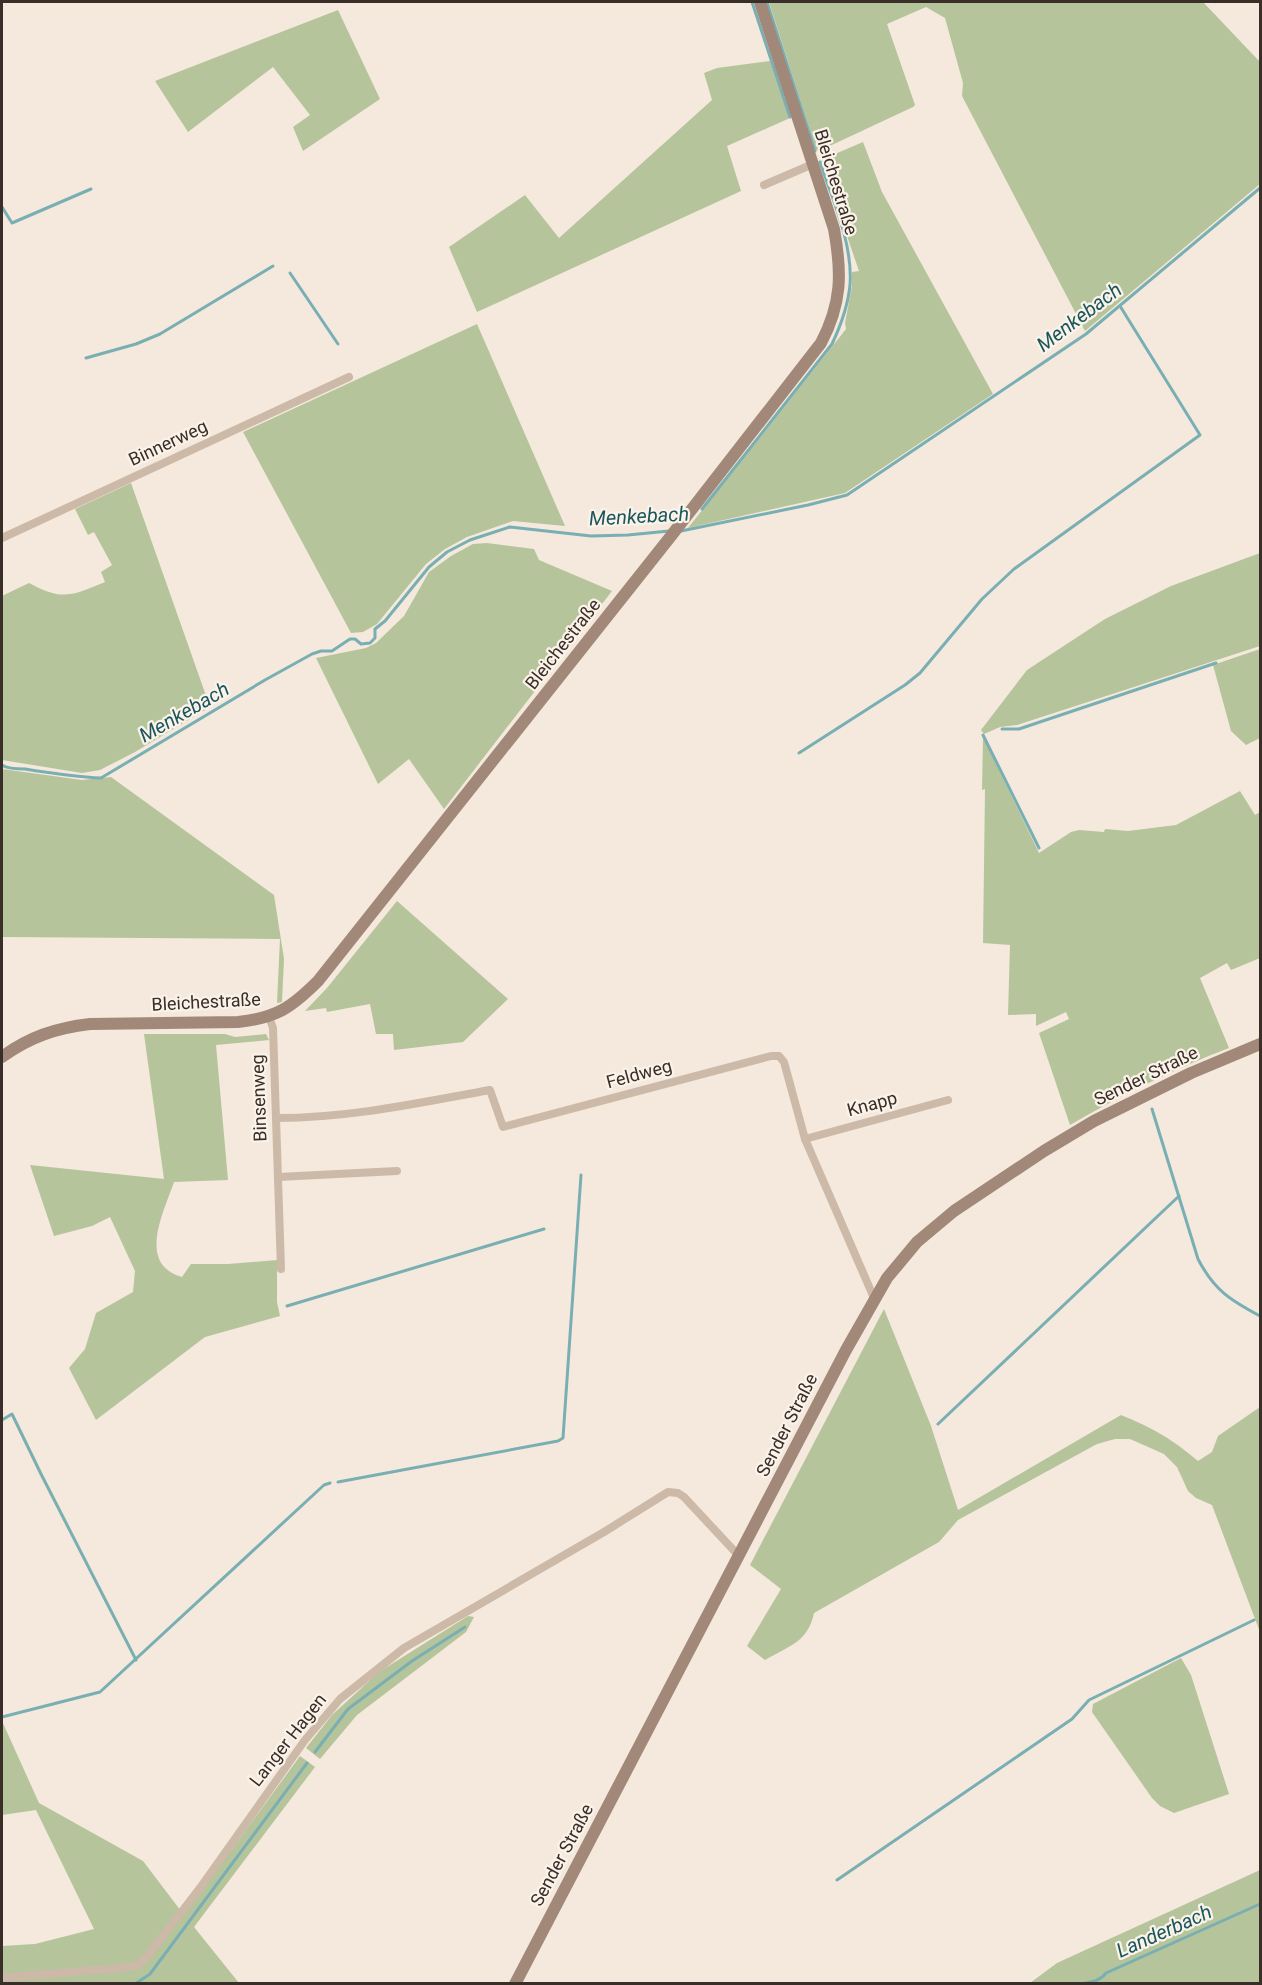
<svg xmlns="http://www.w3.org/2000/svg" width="1262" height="1985" viewBox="0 0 1262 1985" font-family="Roboto,sans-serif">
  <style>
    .green { fill: #b5c49b }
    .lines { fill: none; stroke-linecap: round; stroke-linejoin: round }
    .stream { stroke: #79afb3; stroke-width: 3 }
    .street { stroke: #cdb9a7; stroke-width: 8 }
    .secondary { stroke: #a18878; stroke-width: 12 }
    .labels { text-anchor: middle; stroke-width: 4.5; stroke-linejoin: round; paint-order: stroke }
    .street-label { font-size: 18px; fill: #392e28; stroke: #fbf3e9 }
    .water-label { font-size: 20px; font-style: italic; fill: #1a575d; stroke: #fbf3e9 }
  </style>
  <rect width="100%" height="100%" fill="#f4e9dc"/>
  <g class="green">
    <path d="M769,2h434l57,60v122l-175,147 -123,-235 1,-13 -18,-65 -19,-11 -39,17 28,81 -2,2 -94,44 -3,-1z"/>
    <path d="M338,10l42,89 -77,52 -10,-24 17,-12 -37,-48 -85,65 -33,-51z"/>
    <path d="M770,61l20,57 -63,28 14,45 -264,121 -28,-65 76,-52 34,43 153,-138 -8,-27 13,-5z"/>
    <path d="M863,142l19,50 111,202 -148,99 -157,35 158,-199 -1,-6 7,-37v-14l7,-1 -38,-111z"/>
    <path d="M477,324l88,202 -52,-5 -46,16 -22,12 -19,15 -49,60 -14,8 -12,1 -108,-201z"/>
    <path d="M131,483l79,224 -75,45 -35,18 -18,3 -80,-13v-164l27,-13c33,18 42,13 76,-1l-4,-10 11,-7 -18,-33 -6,3 -13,-26z"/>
    <path d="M487,543l47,6 5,11 73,31 -168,218 -35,-50 -31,25 -62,-126 50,-10 10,-5 28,-27 25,-44 22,-16 22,-12z"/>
    <path d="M1260,553v93l-243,79 -17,2 -16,7 -3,-4 46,-60 78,-51 66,-33z"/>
    <path d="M1260,649v89l-14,7 -15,-14 -18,-66z"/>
    <path d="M983,737l56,116 32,-21 8,-2 25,2 1,-3 23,2 48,-6 64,-34 15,24 5,-3v146l-29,12 -4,-7 -27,15 29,70c-55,21 -108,47 -159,77l-31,-92 30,-14 -3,-7 -30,14v-12l-28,1 2,-70 -27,-2 2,-154 -3,1z"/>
    <path d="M2,769l80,11 29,-3 163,118 10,64 -2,43 -5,1 3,-64 -278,-2z"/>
    <path d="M397,901l111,98 -45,43 -69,8 -1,-16h-17l-6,-30 -43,8 -1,-4 -21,3 22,-23z"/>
    <path d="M144,1034h81l10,3 31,-3 3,6 -53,5 12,135 -54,2c-8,24 -32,71 -5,89 4,3 9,5 13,6l9,-13h37l49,-4v42l3,14 -75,21 -109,83 -27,-52 16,-19 11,-36 37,-21 2,-21 -25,-54 -18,9 -38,10 -24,-71 134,14z"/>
    <path d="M884,1309l47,117 27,84 163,-95c32,13 51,24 77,46l14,-9 6,-16 42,-29v225l-48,-127 -16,-7 -8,-7 -11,-24 -13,-13 -34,-15h-15l-18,5 -139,76 -19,22 -125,71c-6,29 -25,33 -49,47l-18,-14 34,-57 -31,-24z"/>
    <path d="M468,1616l6,1 -8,15 -109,83 -37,44 -14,-11 26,-33 47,-43z"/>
    <path d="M1181,1658l10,17 38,119 -55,19 -14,-7 -8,-8 -60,-86 1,-8z"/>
    <path d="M2,1721l37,82 104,58 41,54 116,-159 15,11 -121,160 45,56h-237v-37l33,-2 59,-15 -58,-119 -34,5z"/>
    <path d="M1260,1870v113h-230l27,-20z"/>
  </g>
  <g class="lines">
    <g class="stream">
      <path d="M752,2l38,115"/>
      <path d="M767,2l48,149"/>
      <path d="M2,207l10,16 79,-34"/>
      <path d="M290,273l48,71"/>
      <path d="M86,358l50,-14 24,-10 113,-68"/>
      <path d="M702,509l130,-165c9,-19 16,-38 18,-59 3,-41 -17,-84 -30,-123"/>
      <path d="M681,531l127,-26 39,-10 239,-161 174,-146"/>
      <path d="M1002,729h17l197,-66"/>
      <path d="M983,735l56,113"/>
      <path d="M799,753l106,-68 15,-12 62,-74 32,-30 186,-134 -80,-129"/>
      <path d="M2,765c8,5 14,3 23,4 25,4 50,8 76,9l164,-98 47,-26 9,-3h11l18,-12h5l6,5 9,-1 5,-5v-9l10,-8 44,-54 18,-15 23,-12 40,-13 81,9 37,-1 41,-4"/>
      <path d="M1152,1109l46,150c16,31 32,41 62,57"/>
      <path d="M287,1306l257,-77"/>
      <path d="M2,1420l10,-6 29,60 95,186"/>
      <path d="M938,1424l241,-228"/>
      <path d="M338,1482l220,-41 5,-3 18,-263"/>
      <path d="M2,1717l98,-25 224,-207 6,-2"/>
      <path d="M315,1752l33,-43 64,-48 53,-34"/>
      <path d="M837,1880l235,-161 17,-19 165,-80"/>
      <path d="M135,1984l15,-10 157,-211"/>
      <path d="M1080,1984c11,-2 19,-2 26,-11l154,-69"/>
    </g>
    <g class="street">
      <path d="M764,185l49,-21"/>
      <path d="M2,538l347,-161"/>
      <path d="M269,1017l4,11 8,241"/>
      <path d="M277,1118c73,0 141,-15 213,-28l13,37 268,-71h8l5,6 21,77 69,159"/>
      <path d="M805,1139l143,-39"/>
      <path d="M278,1177l119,-6"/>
      <path d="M2,1978l118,-10 17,-3 9,-7 54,-70 105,-148 35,-41 64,-51 200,-116 64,-40 10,1 6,4 55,59"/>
    </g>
    <g class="secondary">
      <path d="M2,1057c27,-20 54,-29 88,-33l148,-2c38,-4 53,-14 80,-41l353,-445 150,-193c21,-40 21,-70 13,-114l-74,-227"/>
      <path d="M515,1984l331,-634 41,-72 30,-36 37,-31 90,-60 50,-30 97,-48 69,-29"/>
    </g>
  </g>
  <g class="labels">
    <g class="street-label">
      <text transform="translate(836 182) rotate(73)" y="6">Bleichestraße</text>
      <text transform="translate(168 443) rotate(-25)" y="6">Binnerweg</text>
      <text transform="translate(563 644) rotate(-52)" y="6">Bleichestraße</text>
      <text transform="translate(206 1002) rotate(-3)" y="6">Bleichestraße</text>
      <text transform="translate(639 1074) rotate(-15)" y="6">Feldweg</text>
      <text transform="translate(1146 1076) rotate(-26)" y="6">Sender Straße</text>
      <text transform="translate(259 1098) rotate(-92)" y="6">Binsenweg</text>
      <text transform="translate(872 1104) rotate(-15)" y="6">Knapp</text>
      <text transform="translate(787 1425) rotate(-63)" y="6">Sender Straße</text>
      <text transform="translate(288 1740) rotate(-52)" y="6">Langer Hagen</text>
      <text transform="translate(562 1855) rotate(-62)" y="6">Sender Straße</text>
    </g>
    <g class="water-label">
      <text transform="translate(1079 317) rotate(-37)" y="7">Menkebach</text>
      <text transform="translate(639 516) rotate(-3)" y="7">Menkebach</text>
      <text transform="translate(184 712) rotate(-30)" y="7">Menkebach</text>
      <text transform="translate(1164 1931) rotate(-24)" y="7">Landerbach</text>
    </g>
  </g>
  <rect width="1262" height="1985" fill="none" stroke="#392e28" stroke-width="6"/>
</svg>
